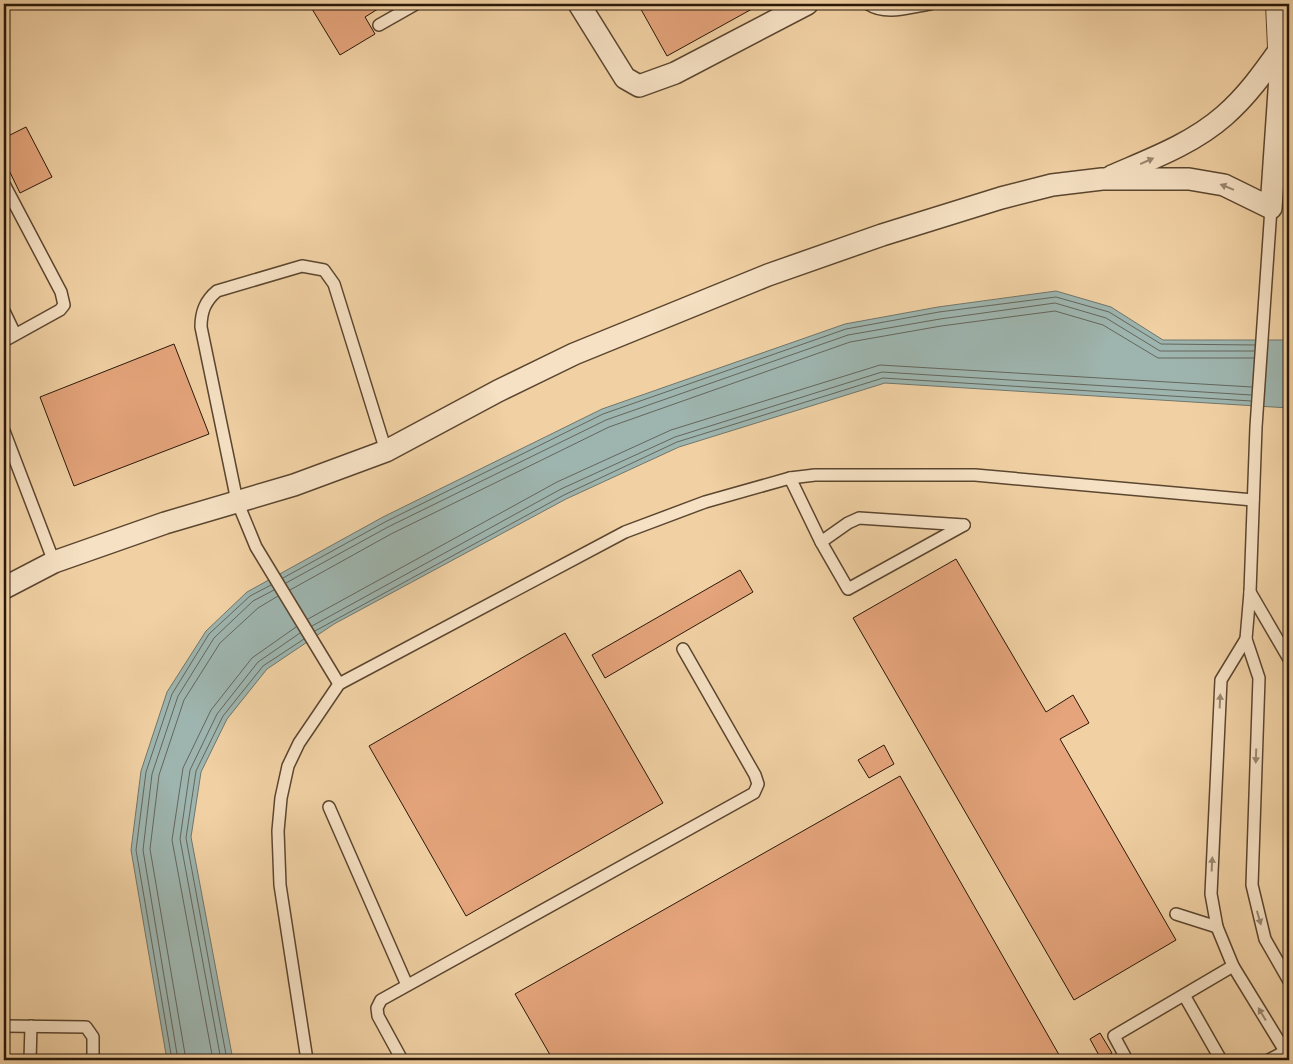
<svg xmlns="http://www.w3.org/2000/svg" width="1293" height="1064" viewBox="0 0 1293 1064" font-family="Cardo,serif">
  <style>
    .water { fill: #9eb5af; stroke: #6f766c }
    .lines { fill: none; stroke-linecap: round; stroke-linejoin: round }
    .shore { stroke: #64665c; stroke-width: 1 }
    .building { fill: #e5a47b; stroke: #291808 }
    .service-casing { stroke: #5b462f; stroke-width: 14 }
    .minor-casing { stroke: #5b462f; stroke-width: 24 }
    .tertiary-casing { stroke: #5b462f; stroke-width: 30 }
    .service { stroke: #f6e1c4; stroke-width: 11 }
    .minor { stroke: #f6e1c4; stroke-width: 21 }
    .tertiary { stroke: #f6e1c4; stroke-width: 28 }
    .oneway { fill: #9a876f }
  </style>
  <rect width="100%" height="100%" fill="#f1d1a4"/>
  <filter id="stains"><feTurbulence type="fractalNoise" baseFrequency=".004" numOctaves="4"/><feColorMatrix values="0 0 0 0 .2 0 0 0 0 .09 0 0 0 0 .02 0 0 0 .5 -.17"/></filter>
  <radialGradient id="worn" r=".72"><stop offset=".6" stop-color="#630" stop-opacity="0"/><stop offset="1" stop-color="#630" stop-opacity=".3"/></radialGradient>
  <path class="water" d="M1056,291l55,16 52,33h126v68l-404,-25 -206,64 -113,52 -232,125 -67,45 -40,50 -26,53 -10,65 42,223h-66l-36,-210 10,-79 26,-79 39,-61 41,-39 136,-75 219,-108 243,-85 93,-17z"/>
  <g class="lines">
    <g class="shore">
      <path d="M283,578l102,-56 218,-108 243,-85 93,-17 117,-15 53,15 52,32 94,1"/>
      <path d="M286,583l102,-56 218,-107 242,-85 92,-16 115,-16 51,15 54,33h94"/>
      <path d="M290,590l101,-56 218,-107 241,-85 91,-16 114,-15 48,14 55,33h96"/>
      <path d="M308,619l249,-137 114,-52 209,-65 372,22"/>
      <path d="M312,626l249,-137 114,-52 207,-65 369,23"/>
      <path d="M315,631l249,-136 113,-53 206,-64 368,23"/>
      <path d="M172,1060l-36,-210 10,-78 26,-78 37,-60 41,-38 21,-11"/>
      <path d="M178,1060l-35,-210 9,-76 26,-78 36,-58 39,-37 21,-11"/>
      <path d="M186,1060l-36,-211 9,-74 25,-75 36,-57 38,-35 20,-12"/>
      <path d="M213,1060l-41,-220 11,-72 28,-58 41,-52 44,-31"/>
      <path d="M221,1060l-41,-221 10,-69 27,-56 41,-52 42,-29"/>
      <path d="M227,1060l-41,-222 10,-67 27,-55 40,-50 41,-27"/>
    </g>
  </g>
  <g class="building">
    <path d="M309,4h77l-21,13 10,17 -35,21z"/>
    <path d="M638,4h123l-94,52z"/>
    <path d="M26,127l26,50 -32,16 -16,-33v-22z"/>
    <path d="M174,344l35,90 -135,52 -34,-89z"/>
    <path d="M956,559l90,153 27,-17 16,28 -29,16 116,201 -102,60 -221,-382z"/>
    <path d="M740,570l13,22 -148,86 -13,-23z"/>
    <path d="M565,633l98,170 -197,113 -97,-170z"/>
    <path d="M884,745l10,19 -25,14 -11,-18z"/>
    <path d="M900,776l162,284h-509l-38,-66z"/>
    <path d="M1100,1033l12,20 -11,6 -11,-20z"/>
  </g>
  <g class="lines">
    <defs>
      <g id="service">
        <path d="M868,4c18,12 42,3 62,0"/>
        <path d="M379,25l37,-21"/>
        <path d="M4,184l57,108 3,13 -4,5 -56,31"/>
        <path d="M1271,208l-15,219 -6,165 39,67"/>
        <path d="M4,311l11,23"/>
        <path d="M4,431l50,131"/>
        <path d="M790,478l31,64 27,47 116,-64"/>
        <path d="M821,542l27,-19 11,-5 105,7"/>
        <path d="M1250,592l-4,47 13,39 -7,207 13,54 24,42"/>
        <path d="M1246,639l-25,41 -10,214 6,33 16,39 52,85 4,3"/>
        <path d="M339,684l-83,-137 -19,-46 -36,-174c0,-15 4,-26 16,-36l85,-25 22,4 10,14 52,167"/>
        <path d="M329,807l78,178"/>
        <path d="M1176,914l41,13"/>
        <path d="M1184,995l37,65"/>
        <path d="M4,1026l82,1 7,10v23"/>
        <path d="M30,1060l1,-34"/>
        <path d="M307,1060l-27,-175 -2,-54 3,-33 7,-32 11,-23 40,-59 286,-152 80,-30 85,-24 25,-3h160l278,25"/>
        <path d="M402,1060l-24,-44 -1,-8 4,-8 373,-207 4,-9 -3,-9 -72,-126"/>
        <path d="M1127,1060l-13,-24 119,-70"/>
        <path d="M1269,1060l20,-11"/>
      </g>
      <g id="minor">
        <path d="M579,4l46,74 14,8 36,-13 132,-69"/>
        <path d="M1112,176c39,-17 80,-32 112,-60 23,-20 40,-44 57,-68"/>
        <path d="M4,588l50,-26 111,-39 129,-38 92,-34 112,-60 76,-37 194,-79 114,-40 119,-37 51,-13 50,-6h87l35,6 47,23 11,-161"/>
      </g>
      <path id="tertiary" d="M1280,4l2,43"/>
    </defs>
    <use href="#service" class="service-casing"/>
    <use href="#minor" class="minor-casing"/>
    <use href="#tertiary" class="tertiary-casing"/>
    <use href="#service" class="service"/>
    <use href="#minor" class="minor"/>
    <use href="#tertiary" class="tertiary"/>
  </g>
  <defs><path id="oneway-solid" d="M-6-.8H1V-3.2L6.5 0L1 3.2V.8H-6Z" transform="scale(1.25)"/></defs>
  <g class="oneway">
    <use href="#oneway-solid" transform="translate(1147 161) rotate(-24)"/>
    <use href="#oneway-solid" transform="translate(1227 187) rotate(-158)"/>
    <use href="#oneway-solid" transform="translate(1220 701) rotate(-87)"/>
    <use href="#oneway-solid" transform="translate(1256 756) rotate(92)"/>
    <use href="#oneway-solid" transform="translate(1212 864) rotate(-87)"/>
    <use href="#oneway-solid" transform="translate(1259 918) rotate(74)"/>
    <use href="#oneway-solid" transform="translate(1262 1014) rotate(-121)"/>
  </g>
  <rect width="1293" height="1064" fill="none" stroke="#f1d1a4" stroke-width="20"/>
  <rect x="5" y="5" width="1283" height="1054" fill="none" stroke="#291808" stroke-width="2.5"/>
  <rect x="10" y="10" width="1273" height="1044" fill="none" stroke="#291808"/>
  <rect width="100%" height="100%" filter="url(#stains)"/>
  <rect width="100%" height="100%" fill="url(#worn)"/>
</svg>
